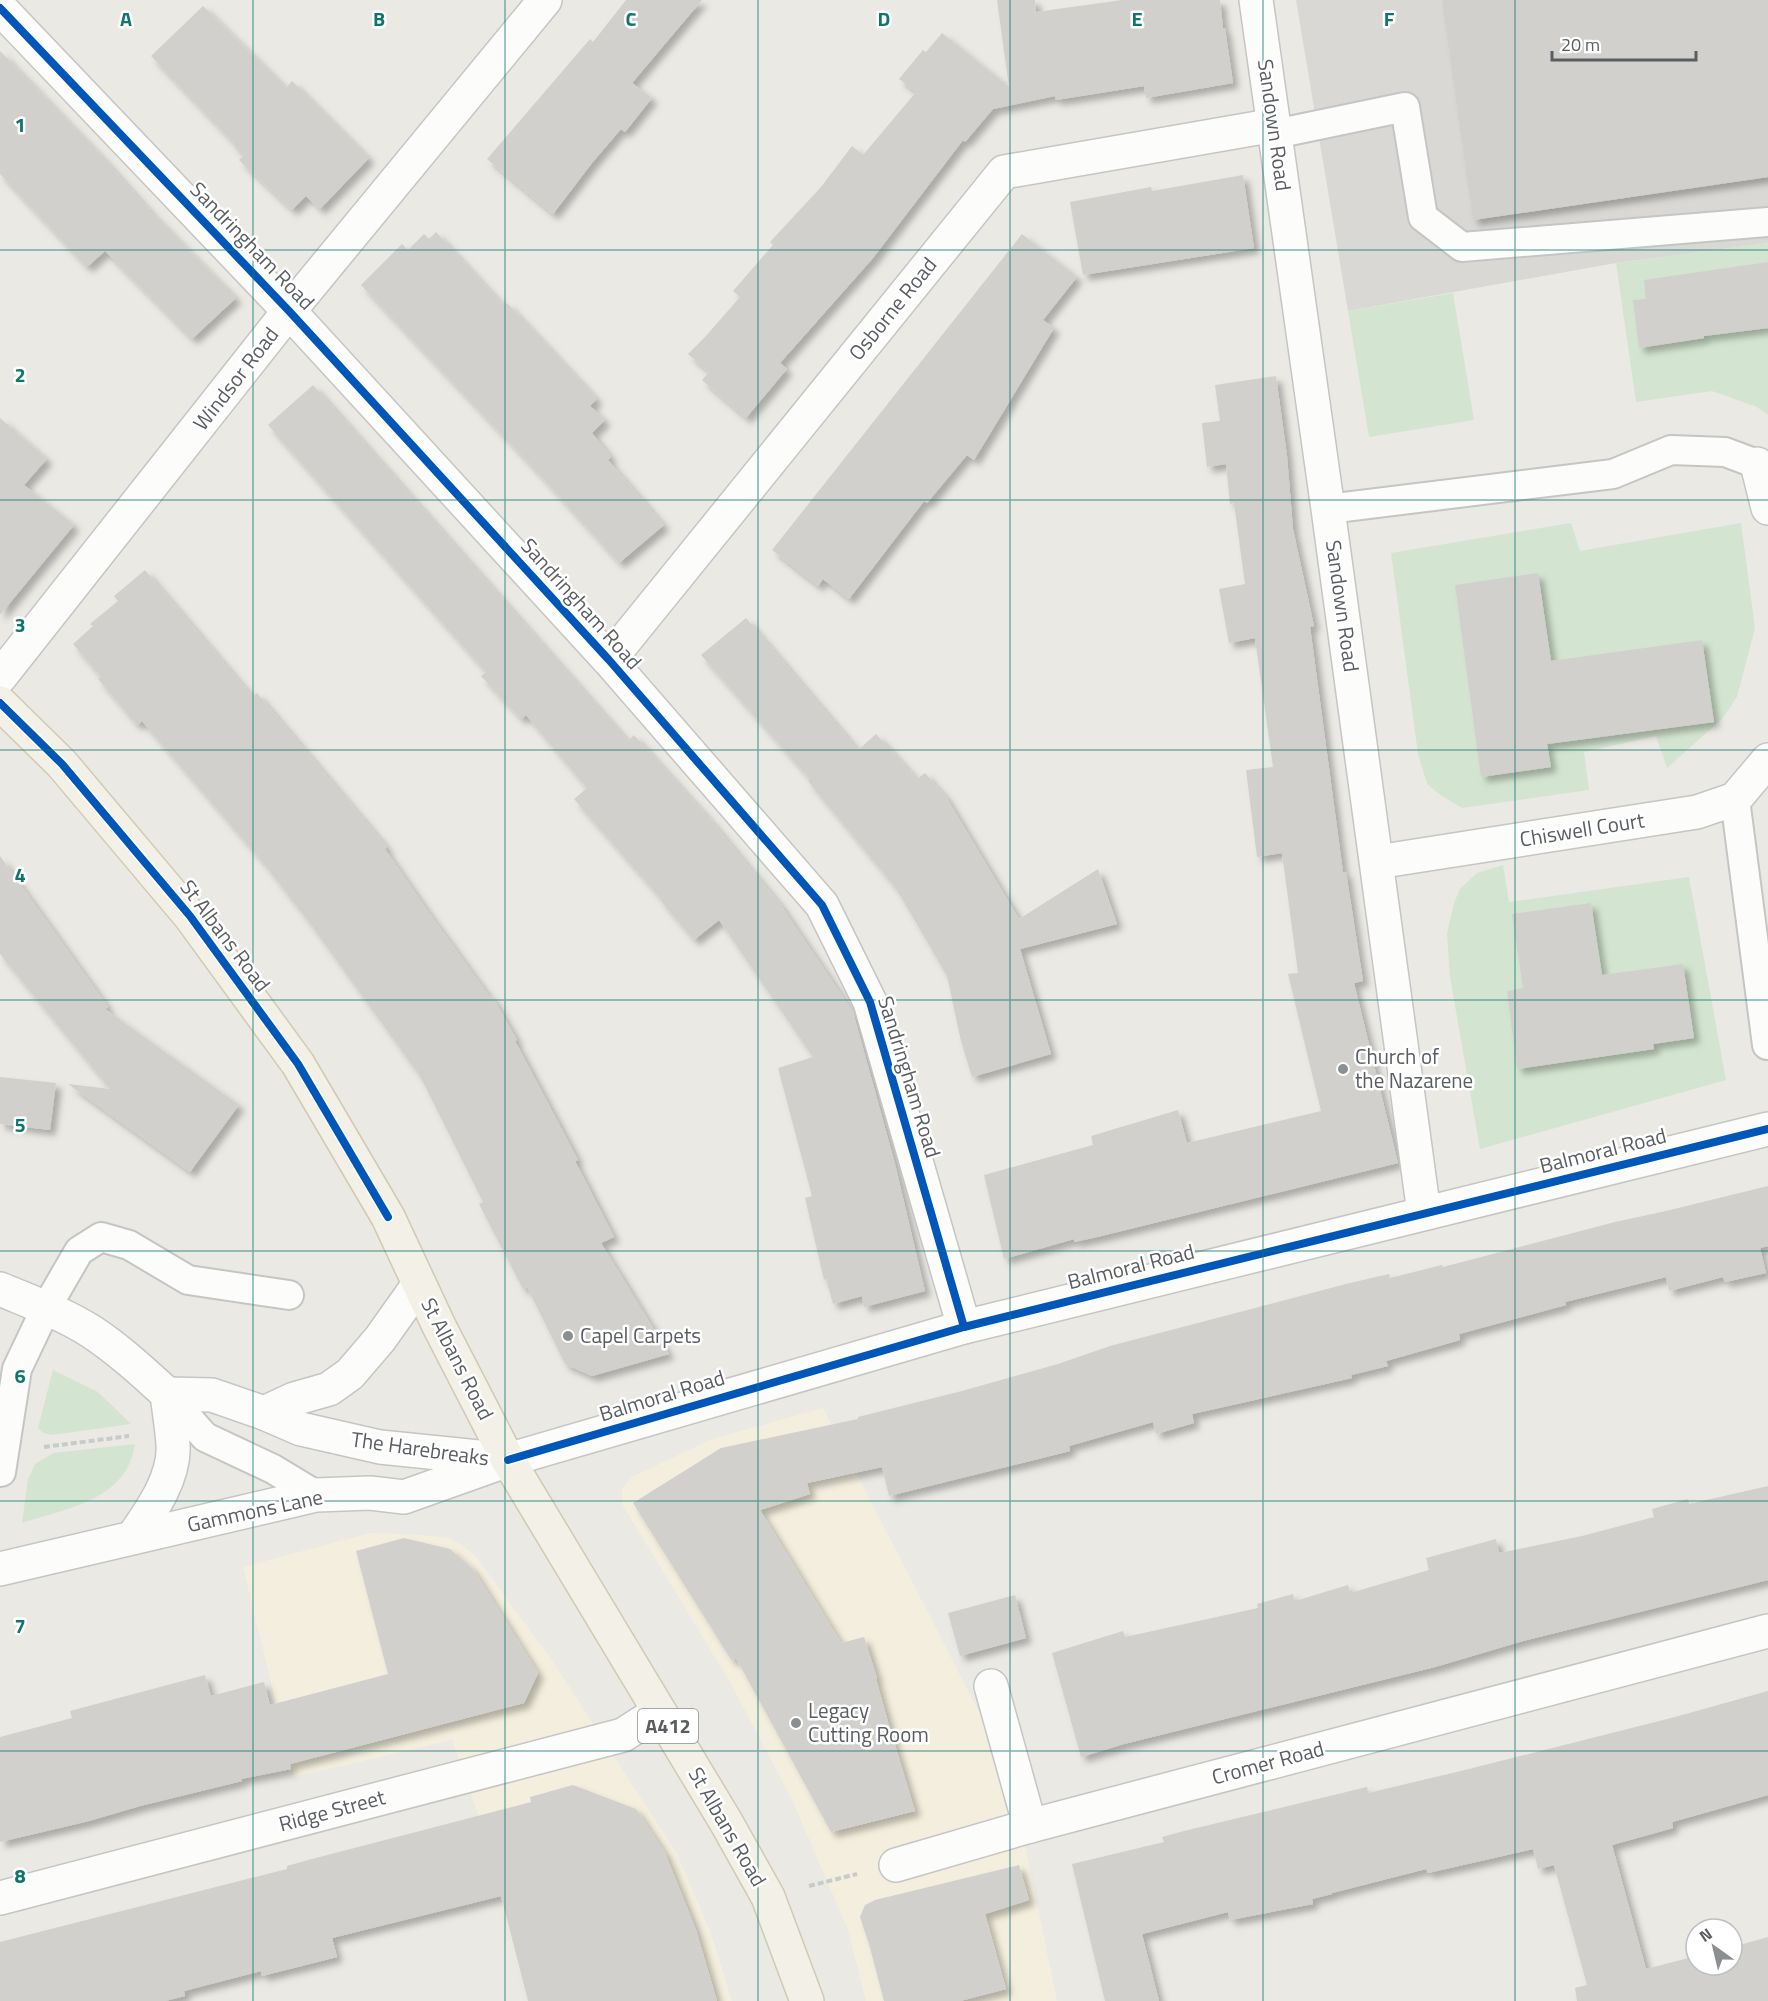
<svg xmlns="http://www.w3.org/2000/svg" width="1768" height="2001" viewBox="0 0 1768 2001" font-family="'Titillium Web',sans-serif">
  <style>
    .commercial { fill: #f3eedd }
    .industrial { fill: #dad8d4 }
    .green { fill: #d3e5d0 }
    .building { fill: #d1d0cd; filter: url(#shadow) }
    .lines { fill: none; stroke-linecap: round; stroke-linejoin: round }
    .service-casing { stroke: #c5c5c5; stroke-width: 32 }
    .minor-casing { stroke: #c5c5c5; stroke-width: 36 }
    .tertiary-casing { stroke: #c5c5c5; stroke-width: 36 }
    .primary-casing { stroke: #d0c9b4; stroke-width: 36 }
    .path { stroke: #c7cbc9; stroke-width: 4; stroke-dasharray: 6 3; stroke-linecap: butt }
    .service { stroke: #fcfcfb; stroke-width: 28 }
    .minor { stroke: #fcfcfb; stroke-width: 33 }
    .tertiary { stroke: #fcfcfb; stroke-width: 33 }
    .primary { stroke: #f2f0e7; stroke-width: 33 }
    .cycleway-casing { stroke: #fff; stroke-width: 11 }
    .cycleway { stroke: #0057b8; stroke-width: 8 }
    .grid { fill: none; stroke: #0f766e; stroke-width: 1.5; stroke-opacity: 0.55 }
    .poi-dot { fill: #8c8f90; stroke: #fff; stroke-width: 2 }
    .labels { text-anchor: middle; stroke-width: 5; stroke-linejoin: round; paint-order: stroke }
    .shield { fill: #fff; stroke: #8c8e91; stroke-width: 1.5 }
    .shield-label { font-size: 20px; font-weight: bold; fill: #5a5e62 }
    .street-label { font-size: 21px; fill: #5a5e62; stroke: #fff }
    .poi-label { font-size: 21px; fill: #5a5e62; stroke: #fff; text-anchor: start }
    .grid-label { font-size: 20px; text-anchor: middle; font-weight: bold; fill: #0f766e; stroke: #fff; stroke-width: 5; stroke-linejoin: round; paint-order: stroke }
  </style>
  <defs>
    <filter id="shadow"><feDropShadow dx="5.5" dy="5.5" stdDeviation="3" flood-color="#0004"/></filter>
  </defs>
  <rect width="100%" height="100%" fill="#eae9e4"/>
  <g class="commercial">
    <path d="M823,1408l187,364 47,229h-191l-18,-71 -55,-128 -63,-120 -108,-178v-15l10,-12 80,-38z"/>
    <path d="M370,1533l53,2 27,3 23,15 79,107 125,194 33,77 22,70h-205l-51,-193 -24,-68 -158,37 -51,-210z"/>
  </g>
  <path class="industrial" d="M1296,0h472v243l-152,20 -268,48z"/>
  <g class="green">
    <path d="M1768,243v172l-11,-8 -45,-16 -76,11 -20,-139z"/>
    <path d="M1453,293l21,127 -105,17 -21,-126z"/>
    <path d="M1571,523l9,28 161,-28 14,105 -18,69 -15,22 -55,49 -11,-32 -72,16 5,38 -127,18 -20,-12 -15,-12 -9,-30 -27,-201z"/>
    <path d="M1503,865l6,37 180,-25 37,203 -246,69 -30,-172 -3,-44 7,-30 6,-14 17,-16z"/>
    <path d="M53,1370l45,22 33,32 -79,11 -9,-2 -5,-5z"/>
    <path d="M135,1444c-8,56 -67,64 -113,79l6,-44 7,-15 18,-11z"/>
  </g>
  <g class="building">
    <path d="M626,0h76l-70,83 20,15 -27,34 -4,-3 -29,34 -39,51 -66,-55 103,-120 3,3z"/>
    <path d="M997,0h38l1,12 86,-12h98l3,28h2l8,55 -87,15 -2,-12 -88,14 -1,-4 -62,13 -28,33 -2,-2 -90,118 -93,105 7,6 -41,49 -44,-38 7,-8 -21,-18 17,-17 35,-40 -7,-6 40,-46 -3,-3 51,-55 31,-41 11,9 53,-63 -17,-13 24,-29 3,2 16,-19 67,54z"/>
    <path d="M1442,0h326v177l-295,43z"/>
    <path d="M203,6l83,82 6,-7 77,77 -49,51 -14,-13 -14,14 -53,-50 5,-5 -12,-12 1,-1 -82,-86z"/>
    <path d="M0,51l106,110 45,51 85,86 -44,41 -87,-88 -18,16 -87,-93z"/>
    <path d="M1243,175l11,73 -171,27 -13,-73 81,-15 1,4z"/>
    <path d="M436,232l68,74 3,-3 90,96 -7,7 15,14 -13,13 19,24 -3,3 56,65 -45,38 -80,-89 -178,-189 41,-41 6,6 16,-16 5,5z"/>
    <path d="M1022,234l55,43 -34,43 11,8 -80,132 -7,-5 -40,48 -3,-2 -75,98 -26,-20 -5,7 -46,-36z"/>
    <path d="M1768,262v66l-64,8v2l-65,10 -6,-48 13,-1 -2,-19z"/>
    <path d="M1276,376l11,80 6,73 21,97 -4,1 33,245h3l17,109 -9,2 44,180 -305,75 -19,4v-3l-70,20 -20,-84 109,-30 -2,-9 87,-26 9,33 134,-32 -33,-137 10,-1 -16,-120 -25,4 -11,-87 27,-3 -18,-129 -26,5 -10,-54 26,-5 -11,-81 -4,1 -4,-40 -19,3 -5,-44 18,-2 -5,-36z"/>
    <path d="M313,385l315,356 6,-6 80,89 66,80 73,108 42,152 30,127 -61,16 -2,-11 -29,8 -7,-25 -2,1 -19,-82 7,-2 -34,-128 35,-11 -94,-137 -25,20 -33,-39 1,-1 -88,-101 13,-11 -61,-73 -5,4 -40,-43 5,-4 -218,-247z"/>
    <path d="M0,418l47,41 -23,26 50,40 -74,90z"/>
    <path d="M145,570l108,127 4,-4 130,154 -2,2 44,64 61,84 2,-1 25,44 -2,1 63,119 -3,1 39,76 -13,6 68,111 -77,22 -27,-12 -38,-77 -4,2 -44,-85 4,-2 -63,-126 -111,-154 -44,-57 -123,-144 -5,4 -39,-46 3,-2 -28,-33 20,-18 -3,-2 28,-23 -4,-5z"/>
    <path d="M1538,573l13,88 151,-21 12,82 -167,22 4,23 -70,10 -26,-192z"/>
    <path d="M746,618l112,132 18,-16 41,45 8,-6 21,24 73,122 79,-50 19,55 -97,25 31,105 -79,23 -11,-36 -14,-65 -40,-69 -12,-20 -87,-106 2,-2 -109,-124z"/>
    <path d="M0,856l108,151 -3,2 134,96 -49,67 -122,-88 42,5 -110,-135z"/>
    <path d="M1591,903l11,72 81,-11 11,74 -41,6 1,5 -137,20 -10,-78 16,-3 -11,-74z"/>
    <path d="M0,1077l56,6 -6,47 -50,-6z"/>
    <path d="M1768,1186v60l-8,2 6,25 -41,9 -2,-5 -54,14 -3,-14 -101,25 1,3 -107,29 1,6 -74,21 2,5 -37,9 1,3 -160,36 2,9 -38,11 -3,-12 -84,24 1,5 -181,45 -7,-29 -75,16 3,11 -50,16 81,133 23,-6 13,41 -1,1 12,43 27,89 -84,21 -95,-174 -4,3 -99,-158 88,-55 137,-29v-2l104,-26 96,-27 52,-18 236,-62 43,-10 1,4 52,-13 1,2 172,-45 51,-11z"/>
    <path d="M1768,1486v94l-245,61 -88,26 -311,77 -43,13 -29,-104 71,-22 2,6 133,-29 -1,-4 36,-10 2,7 53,-16 2,8 79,-23 -3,-12 70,-19 3,14 83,-17 72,-19 -2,-8 36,-10 1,5z"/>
    <path d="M404,1538l46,11 23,20 65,104 -14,30 -234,61 1,5 -50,10 1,2 -102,25 -51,15 -89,21v-105l72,-19 -2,-7 135,-36 6,21 53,-14 6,23 118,-31 -32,-123z"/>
    <path d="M1015,1595l11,43 -66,18 -12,-43z"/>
    <path d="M1768,1691v104l-96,27 1,6 -61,17 34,124 50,-13v9h36v-18l36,-10v64h-191l-2,-13 12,-3 -33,-120 -16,4 -5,-20 -105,24 -2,-4 -94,24v1l-20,5 1,5 -83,16 -2,-8 -86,22 17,67h-54l-33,-137 92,-22 -2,-5 22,-6 183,-44 1,6 101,-24 206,-52z"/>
    <path d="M573,1785l63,24 29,44 31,77 21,71h-189l-27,-105 -169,42 5,19 -75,19 -1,-5 -77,20 1,5 -20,5h-165v-59l287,-73v-3l25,-7 219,-57 -1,-5z"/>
    <path d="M1019,1865l10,35 -44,14 21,75 -46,12h-76l-15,-57 -9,-27 5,-12 10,-5z"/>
  </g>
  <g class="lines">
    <defs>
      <g id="service">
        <path d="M1275,134l130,-27 18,110 39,30 306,-25"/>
        <path d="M1328,509l285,-35 58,-24 54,2 32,12"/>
        <path d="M1735,799l32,246"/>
        <path d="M167,1394l38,43 68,32 43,26"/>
        <path d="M1,1472l16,-103 29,-61 33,-57 22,-14 28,8 59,35 101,15"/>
      </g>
      <g id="minor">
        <path d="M1256,0l72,509 96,704"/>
        <path d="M0,8l289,303 320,349 213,245 48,97 94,325"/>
        <path d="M1757,464l11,44"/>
        <path d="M609,660l395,-488 271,-47"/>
        <path d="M0,677l289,-366 256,-311"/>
        <path d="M1377,862l320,-50 38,-13 33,-39"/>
        <path d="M0,1289c31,13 64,25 92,43 27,18 51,40 75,62 2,17 5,34 6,51 2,33 -22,66 -40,92"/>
        <path d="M167,1394l45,1 52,18 37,16 79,18 118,12"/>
        <path d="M264,1413l30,-14 35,-10 21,-15 30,-35 39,-55"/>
        <path d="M0,1569l316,-74 54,-2 34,4 104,-37"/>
        <path d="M991,1686l39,140"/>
        <path d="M896,1865l134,-39 738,-195"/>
        <path d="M0,1898l623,-163 36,-23"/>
      </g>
      <path id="tertiary" d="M508,1460l456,-133 804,-198"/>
      <path id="primary" d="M0,703l62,61 128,152 108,148 90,153 51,109 69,134 218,362 42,75 39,104"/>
    </defs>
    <use href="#service" class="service-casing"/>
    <use href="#minor" class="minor-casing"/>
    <use href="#tertiary" class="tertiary-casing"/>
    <use href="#primary" class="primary-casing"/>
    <g class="path">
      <path d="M44,1447l85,-11"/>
      <path d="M809,1886l48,-12"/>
    </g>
    <use href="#service" class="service"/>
    <use href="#minor" class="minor"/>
    <use href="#tertiary" class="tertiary"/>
    <use href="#primary" class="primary"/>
    <defs>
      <g id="cycleway">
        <path d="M0,8l289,303 320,349 213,245 48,97 94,325"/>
        <path d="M0,703l62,61 128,152 108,148 90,153"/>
        <path d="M508,1460l456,-133 804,-198"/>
      </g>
    </defs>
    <use href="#cycleway" class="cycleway-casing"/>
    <use href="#cycleway" class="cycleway"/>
  </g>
  <path class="grid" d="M253,0v2001M505,0v2001M758,0v2001M1010,0v2001M1263,0v2001M1515,0v2001M0,250h1768M0,500h1768M0,750h1768M0,1000h1768M0,1251h1768M0,1501h1768M0,1751h1768"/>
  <g class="poi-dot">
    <circle cx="1343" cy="1069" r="6"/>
    <circle cx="568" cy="1336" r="6"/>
    <circle cx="796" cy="1723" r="6"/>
  </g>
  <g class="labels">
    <rect class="shield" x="638" y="1709" width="60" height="34" rx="4.5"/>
    <g class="shield-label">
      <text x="668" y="1733">A412</text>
    </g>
    <g class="street-label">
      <text transform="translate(1274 125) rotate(82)" y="7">Sandown Road</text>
      <text transform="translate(252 246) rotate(46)" y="7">Sandringham Road</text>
      <text transform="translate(893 309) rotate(-51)" y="7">Osborne Road</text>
      <text transform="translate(236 379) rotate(-52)" y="7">Windsor Road</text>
      <text transform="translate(581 604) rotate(48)" y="7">Sandringham Road</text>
      <text transform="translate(1342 606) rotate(82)" y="7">Sandown Road</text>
      <text transform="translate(1582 830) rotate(-9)" y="7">Chiswell Court</text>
      <text transform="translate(225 936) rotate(53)" y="7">St Albans Road</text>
      <text transform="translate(909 1077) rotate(73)" y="7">Sandringham Road</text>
      <text transform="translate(1603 1151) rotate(-14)" y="7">Balmoral Road</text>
      <text transform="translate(1131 1267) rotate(-14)" y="7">Balmoral Road</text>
      <text transform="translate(457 1359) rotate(63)" y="7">St Albans Road</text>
      <text transform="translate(662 1396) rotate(-17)" y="7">Balmoral Road</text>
      <text transform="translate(420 1449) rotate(8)" y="7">The Harebreaks</text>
      <text transform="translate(255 1511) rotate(-12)" y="7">Gammons Lane</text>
      <text transform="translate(1268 1763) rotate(-15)" y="7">Cromer Road</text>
      <text transform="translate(332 1811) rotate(-15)" y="7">Ridge Street</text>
      <text transform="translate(727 1827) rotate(60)" y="7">St Albans Road</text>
    </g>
    <g class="poi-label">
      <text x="1355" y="1064">Church of<tspan x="1355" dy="24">the Nazarene</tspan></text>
      <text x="580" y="1343">Capel Carpets</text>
      <text x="808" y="1718">Legacy<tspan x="808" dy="24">Cutting Room</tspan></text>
    </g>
  </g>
  <g class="grid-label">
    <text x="126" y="26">A</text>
    <text x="379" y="26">B</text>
    <text x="631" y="26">C</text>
    <text x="884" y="26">D</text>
    <text x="1137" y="26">E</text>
    <text x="1389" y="26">F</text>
    <text x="20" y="132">1</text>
    <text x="20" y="382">2</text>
    <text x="20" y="632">3</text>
    <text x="20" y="882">4</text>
    <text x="20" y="1132">5</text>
    <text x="20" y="1383">6</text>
    <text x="20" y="1633">7</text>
    <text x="20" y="1883">8</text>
  </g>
  <g transform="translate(1714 1947) rotate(326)"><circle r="28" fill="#ffffff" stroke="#bdbfc0" stroke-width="1.5"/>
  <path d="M0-4.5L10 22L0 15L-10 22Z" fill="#8c8f90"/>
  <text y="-9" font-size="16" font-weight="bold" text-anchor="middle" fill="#5a5e62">N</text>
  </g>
  <path d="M1552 51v9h144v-9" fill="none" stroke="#5a5e62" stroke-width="3"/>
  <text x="1561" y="51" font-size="18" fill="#5a5e62" stroke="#ffffff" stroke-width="4.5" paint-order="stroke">20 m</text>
</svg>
